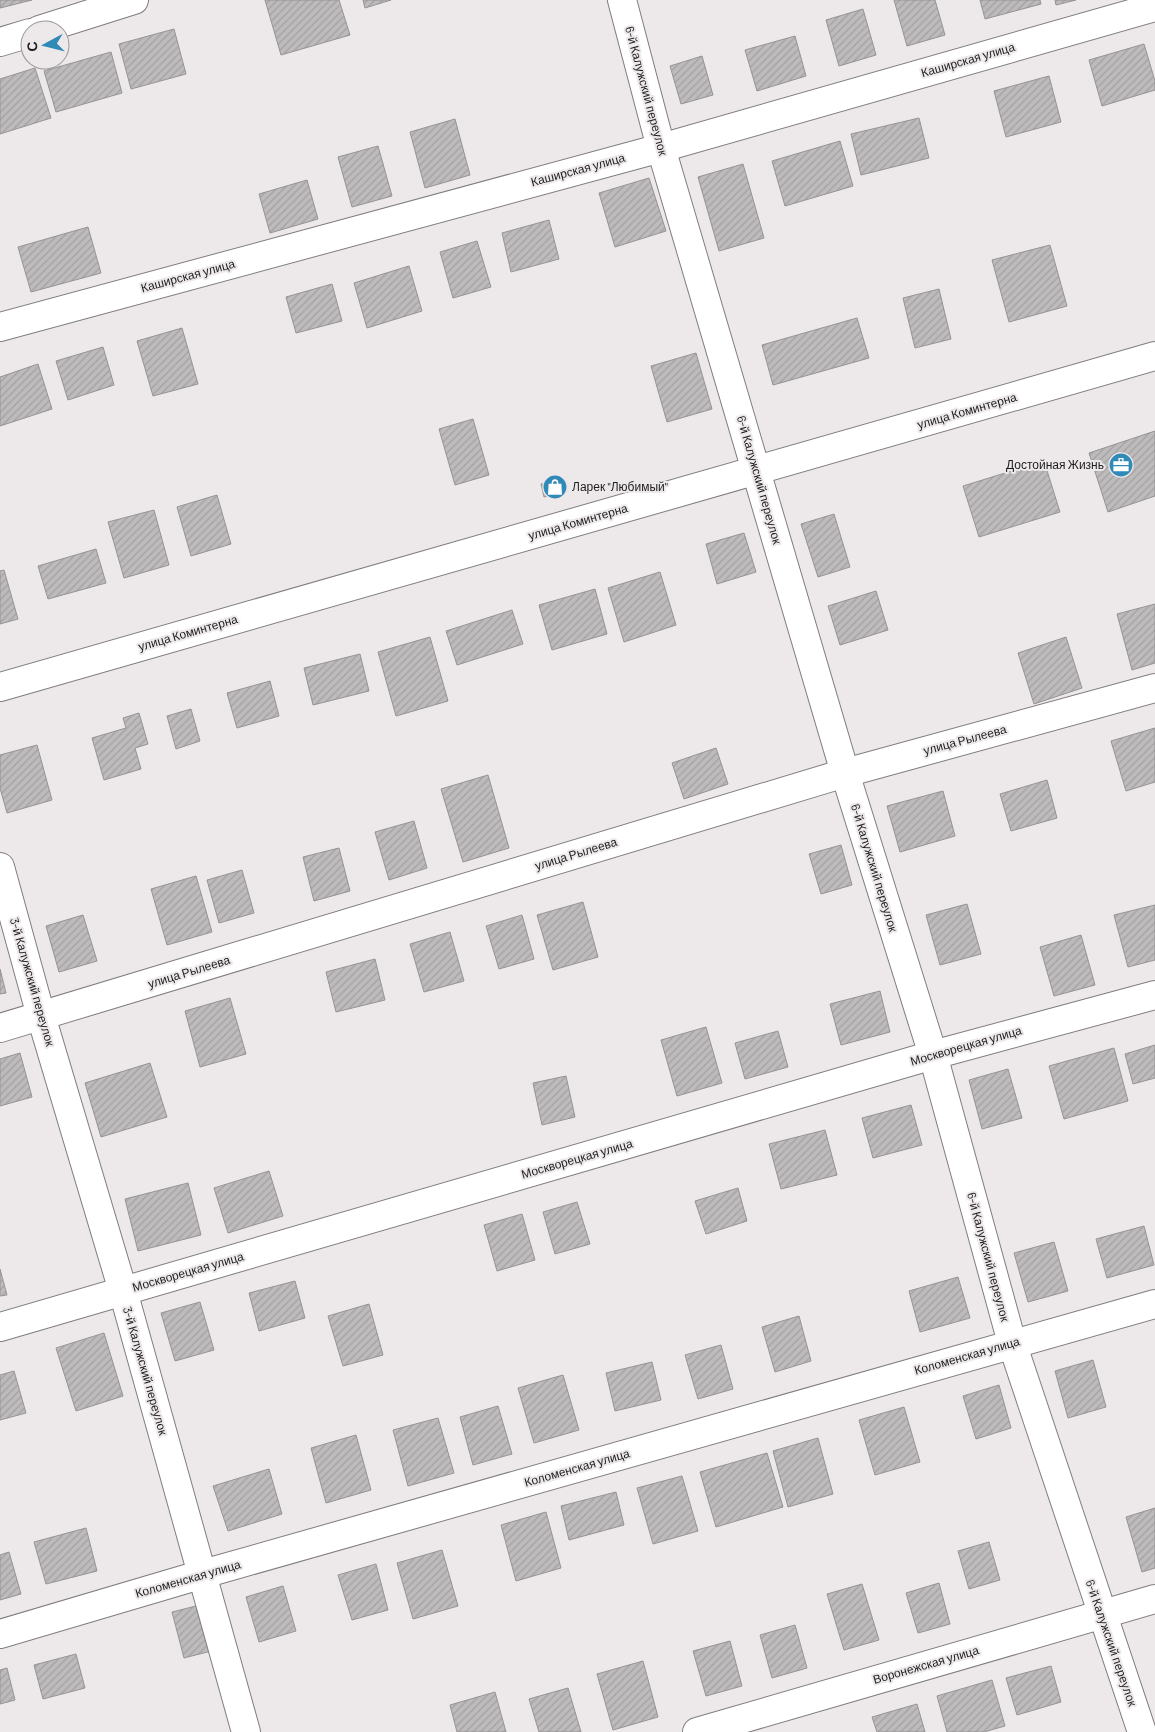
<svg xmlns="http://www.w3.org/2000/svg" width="1155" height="1732" viewBox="0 0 1155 1732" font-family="Barlow,sans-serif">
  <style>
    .building { fill: url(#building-hatch); stroke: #969395 }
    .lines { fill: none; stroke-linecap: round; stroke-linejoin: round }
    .minor-casing { stroke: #817d7e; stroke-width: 30 }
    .minor { stroke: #fff; stroke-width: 28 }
    .labels { text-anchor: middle; stroke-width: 4; stroke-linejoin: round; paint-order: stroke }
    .street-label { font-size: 12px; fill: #1e1d1d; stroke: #ede9ea }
    .poi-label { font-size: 12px; fill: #1e1d1d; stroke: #ede9ea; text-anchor: end }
  </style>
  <defs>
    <pattern id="building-hatch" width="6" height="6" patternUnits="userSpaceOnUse" patternTransform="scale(1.25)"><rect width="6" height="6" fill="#bebbbd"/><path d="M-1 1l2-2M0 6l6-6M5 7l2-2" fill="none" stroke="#a3a0a2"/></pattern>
  </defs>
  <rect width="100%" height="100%" fill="#ede9ea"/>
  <g class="building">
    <path d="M0,0h32l-32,8z"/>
    <path d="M265,0h74l11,35 -69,20z"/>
    <path d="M363,0h28l-26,8z"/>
    <path d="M894,0h41l10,35 -38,11z"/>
    <path d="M980,0h60l1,4 -56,15z"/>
    <path d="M1055,0h21l-20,5z"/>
    <path d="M863,9l13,46 -37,11 -13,-46z"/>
    <path d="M174,29l12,45 -55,15 -12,-45z"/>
    <path d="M795,36l11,40 -49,15 -12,-41z"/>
    <path d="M1144,44l11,37v9l-53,16 -13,-46z"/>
    <path d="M111,52l11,41 -66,19 -12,-41z"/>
    <path d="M702,56l11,39 -32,9 -11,-38z"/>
    <path d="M35,68l16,50 -51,16v-55z"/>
    <path d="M1049,76l12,46 -55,15 -12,-46z"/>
    <path d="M919,118l10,40 -68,17 -10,-41z"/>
    <path d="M455,119l15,56 -45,13 -15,-56z"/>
    <path d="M840,141l13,45 -68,20 -13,-45z"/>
    <path d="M378,146l14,50 -40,11 -14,-50z"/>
    <path d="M743,164l21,74 -45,13 -21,-74z"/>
    <path d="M649,178l17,53 -51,16 -16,-54z"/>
    <path d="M307,180l11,39 -48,14 -11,-39z"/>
    <path d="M549,220l10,39 -48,13 -9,-39z"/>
    <path d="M88,227l13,46 -70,19 -13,-45z"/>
    <path d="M477,241l14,46 -38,11 -13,-46z"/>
    <path d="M1050,245l17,61 -58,16 -17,-62z"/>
    <path d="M409,266l13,45 -55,17 -13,-45z"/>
    <path d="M332,284l10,37 -46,12 -10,-36z"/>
    <path d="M939,289l12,50 -36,9 -12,-50z"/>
    <path d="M857,318l12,40 -96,27 -11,-40z"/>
    <path d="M182,328l16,56 -45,12 -16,-55z"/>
    <path d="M103,347l11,38 -46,15 -12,-39z"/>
    <path d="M696,353l16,56 -45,13 -16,-56z"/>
    <path d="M38,364l14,45 -52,17v-49z"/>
    <path d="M473,419l16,56 -34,10 -16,-56z"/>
    <path d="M1155,431v65l-47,16 -19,-59z"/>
    <path d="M1044,461l16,51 -81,25 -16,-51z"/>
    <path d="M562,479l3,12 -21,6 -3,-13z"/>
    <path d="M217,495l14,49 -40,12 -14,-49z"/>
    <path d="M154,510l15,55 -45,13 -16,-56z"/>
    <path d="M834,514l16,53 -32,10 -17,-53z"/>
    <path d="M744,533l12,39 -39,12 -11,-40z"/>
    <path d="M96,549l10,34 -58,16 -10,-33z"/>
    <path d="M4,570l14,49 -18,5v-53z"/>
    <path d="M660,572l16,53 -52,17 -16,-54z"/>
    <path d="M595,589l12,45 -55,16 -13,-45z"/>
    <path d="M876,591l12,39 -48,15 -12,-39z"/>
    <path d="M1155,604v59l-23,7 -15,-56z"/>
    <path d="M512,610l11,34 -66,21 -11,-34z"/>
    <path d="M430,637l18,64 -52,15 -18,-64z"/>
    <path d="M1066,637l16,51 -48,16 -16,-51z"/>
    <path d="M360,654l9,37 -56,14 -9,-37z"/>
    <path d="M270,681l9,35 -42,12 -10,-35z"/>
    <path d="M191,709l9,32 -24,8 -9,-33z"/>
    <path d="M139,713l9,31 -13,4 6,21 -37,11 -12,-42 34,-10 -3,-10z"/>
    <path d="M1155,728v54l-29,9 -15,-50z"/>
    <path d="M37,745l15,55 -45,13 -7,-25v-33z"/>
    <path d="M716,748l12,36 -44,15 -12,-36z"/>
    <path d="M488,775l21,73 -46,14 -22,-73z"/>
    <path d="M1047,780l10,38 -46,13 -11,-37z"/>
    <path d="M943,791l12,45 -55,16 -13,-46z"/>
    <path d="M414,821l13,47 -38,12 -14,-48z"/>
    <path d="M841,845l11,40 -31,9 -12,-40z"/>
    <path d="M339,848l11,43 -36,10 -11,-44z"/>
    <path d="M242,870l12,43 -35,10 -12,-43z"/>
    <path d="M196,876l16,56 -45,13 -16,-56z"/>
    <path d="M583,902l15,55 -45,13 -16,-55z"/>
    <path d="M967,904l14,50 -41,11 -14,-50z"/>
    <path d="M1155,905v55l-27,7 -14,-52z"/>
    <path d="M83,915l14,46 -38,11 -13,-46z"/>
    <path d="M522,915l12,44 -35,10 -13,-43z"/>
    <path d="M450,932l14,49 -40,11 -14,-48z"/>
    <path d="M1081,935l14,50 -41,11 -14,-49z"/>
    <path d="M375,959l10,41 -49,12 -10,-40z"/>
    <path d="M0,969l6,24 -6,1z"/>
    <path d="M880,991l10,41 -49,13 -11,-41z"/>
    <path d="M230,998l16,56 -46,13 -15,-56z"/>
    <path d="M706,1027l16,56 -45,13 -16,-56z"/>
    <path d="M778,1031l10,36 -43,12 -10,-36z"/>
    <path d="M1155,1045v33l-22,6 -8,-30z"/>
    <path d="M1114,1048l14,53 -64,18 -15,-53z"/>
    <path d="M20,1053l12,44 -32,9v-47z"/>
    <path d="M150,1063l17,54 -66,20 -16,-54z"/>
    <path d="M1008,1069l14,49 -40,11 -13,-49z"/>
    <path d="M566,1076l9,41 -33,8 -9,-42z"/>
    <path d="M911,1105l11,40 -49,13 -11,-40z"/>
    <path d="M825,1130l12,45 -56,14 -12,-45z"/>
    <path d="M269,1171l14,45 -55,17 -14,-45z"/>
    <path d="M188,1183l13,52 -63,16 -13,-52z"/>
    <path d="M738,1188l9,33 -41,13 -11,-33z"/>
    <path d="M577,1202l13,42 -35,10 -12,-42z"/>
    <path d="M522,1214l13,46 -38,11 -13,-46z"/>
    <path d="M1144,1226l10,39 -47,13 -11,-39z"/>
    <path d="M1054,1242l14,49 -40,11 -14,-49z"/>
    <path d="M0,1269l7,26 -7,1z"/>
    <path d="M958,1277l12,41 -50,14 -11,-41z"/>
    <path d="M295,1281l10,37 -46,13 -10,-38z"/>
    <path d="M200,1302l14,48 -39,11 -14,-48z"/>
    <path d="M369,1304l14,51 -40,11 -15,-50z"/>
    <path d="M799,1316l12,45 -36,11 -13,-45z"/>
    <path d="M104,1333l19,63 -47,15 -20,-63z"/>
    <path d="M721,1345l12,44 -35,10 -13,-44z"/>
    <path d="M1093,1360l13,47 -38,11 -13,-47z"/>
    <path d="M652,1362l9,38 -46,11 -9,-38z"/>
    <path d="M14,1371l12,42 -26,7v-45z"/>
    <path d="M563,1375l16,55 -45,13 -16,-55z"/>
    <path d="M999,1385l12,43 -35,11 -13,-43z"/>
    <path d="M498,1406l14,48 -39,11 -13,-48z"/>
    <path d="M904,1407l16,55 -45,13 -16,-55z"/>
    <path d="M438,1418l16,55 -46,13 -15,-56z"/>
    <path d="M356,1435l15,55 -45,13 -15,-55z"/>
    <path d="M818,1438l15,56 -45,13 -15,-56z"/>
    <path d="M767,1453l16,54 -67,20 -16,-55z"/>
    <path d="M269,1469l13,45 -54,17 -15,-45z"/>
    <path d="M682,1476l16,55 -45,13 -16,-56z"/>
    <path d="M616,1492l8,33 -55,15 -8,-34z"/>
    <path d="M1155,1508v60l-13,4 -16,-55z"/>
    <path d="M546,1512l15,56 -45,13 -15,-56z"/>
    <path d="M86,1528l11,43 -51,13 -12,-42z"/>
    <path d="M989,1542l11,38 -31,9 -11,-38z"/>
    <path d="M442,1550l16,56 -45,13 -16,-56z"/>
    <path d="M9,1552l12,42 -21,6v-45z"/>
    <path d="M376,1564l12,46 -36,10 -14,-45z"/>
    <path d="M939,1583l11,41 -32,9 -12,-40z"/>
    <path d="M862,1584l17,56 -35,10 -17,-56z"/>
    <path d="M283,1586l13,45 -37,11 -13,-45z"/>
    <path d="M204,1604l11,46 -31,8 -12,-46z"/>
    <path d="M795,1625l12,43 -35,10 -12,-43z"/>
    <path d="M730,1641l12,45 -36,10 -13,-45z"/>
    <path d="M76,1654l9,34 -42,11 -9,-34z"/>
    <path d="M643,1661l15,56 -45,13 -16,-56z"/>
    <path d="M1051,1666l10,36 -44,13 -11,-37z"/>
    <path d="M7,1668l8,32 -15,4v-34z"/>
    <path d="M992,1680l13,46 -21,6h-37l-10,-36z"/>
    <path d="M568,1688l13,44h-42l-10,-33z"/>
    <path d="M495,1692l11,40h-49l-7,-27z"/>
    <path d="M917,1704l8,28h-48l-5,-15z"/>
  </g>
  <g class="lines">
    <defs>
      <g id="minor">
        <path d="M622,0l39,148 184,625 88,282 79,288 130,389"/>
        <path d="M39,30l95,-30"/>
        <path d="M0,42l30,-9"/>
        <path d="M0,327l661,-179 494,-141"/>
        <path d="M0,687l1155,-331"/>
        <path d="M0,867l41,149 82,275 123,441"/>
        <path d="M0,1028l845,-255 310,-85"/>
        <path d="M0,1327l933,-272 222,-60"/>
        <path d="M0,1634l203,-60 952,-270"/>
        <path d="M697,1732l458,-133"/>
      </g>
    </defs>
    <use href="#minor" class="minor-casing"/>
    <use href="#minor" class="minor"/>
  </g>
  <defs>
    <symbol id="office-disc" viewBox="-11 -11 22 22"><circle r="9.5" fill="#3089b7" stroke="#ede9ea"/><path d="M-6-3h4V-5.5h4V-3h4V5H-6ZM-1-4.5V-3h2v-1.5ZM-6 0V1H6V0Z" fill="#fff"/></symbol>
    <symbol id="shop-disc" viewBox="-11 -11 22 22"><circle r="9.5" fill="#3089b7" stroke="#ede9ea"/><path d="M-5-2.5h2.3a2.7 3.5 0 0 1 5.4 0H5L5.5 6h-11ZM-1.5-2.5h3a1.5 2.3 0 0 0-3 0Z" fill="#fff"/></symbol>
  </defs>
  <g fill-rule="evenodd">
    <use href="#office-disc" x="1107" y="451" width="28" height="28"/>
    <use href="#shop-disc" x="541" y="473" width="28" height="28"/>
  </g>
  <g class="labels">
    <g class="street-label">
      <text transform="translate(968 60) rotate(-16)" y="4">Каширская улица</text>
      <text transform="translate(646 91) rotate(75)" y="4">6-й Калужский переулок</text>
      <text transform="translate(578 170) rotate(-15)" y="4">Каширская улица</text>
      <text transform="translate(188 276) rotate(-15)" y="4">Каширская улица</text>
      <text transform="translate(967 411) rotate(-16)" y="4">улица Коминтерна</text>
      <text transform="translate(759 480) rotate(74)" y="4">6-й Калужский переулок</text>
      <text transform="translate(578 522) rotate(-16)" y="4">улица Коминтерна</text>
      <text transform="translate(188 633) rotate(-16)" y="4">улица Коминтерна</text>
      <text transform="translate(965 740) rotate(-15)" y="4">улица Рылеева</text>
      <text transform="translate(576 854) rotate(-17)" y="4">улица Рылеева</text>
      <text transform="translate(874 868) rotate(73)" y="4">6-й Калужский переулок</text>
      <text transform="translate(189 972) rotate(-17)" y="4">улица Рылеева</text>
      <text transform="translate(32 982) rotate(74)" y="4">3-й Калужский переулок</text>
      <text transform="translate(966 1046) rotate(-16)" y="4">Москворецкая улица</text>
      <text transform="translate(577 1159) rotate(-16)" y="4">Москворецкая улица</text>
      <text transform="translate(988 1257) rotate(75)" y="4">6-й Калужский переулок</text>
      <text transform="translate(188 1272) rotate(-16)" y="4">Москворецкая улица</text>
      <text transform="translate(967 1356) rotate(-16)" y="4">Коломенская улица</text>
      <text transform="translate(145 1371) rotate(74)" y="4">3-й Калужский переулок</text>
      <text transform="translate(577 1468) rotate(-16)" y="4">Коломенская улица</text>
      <text transform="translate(188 1579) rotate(-16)" y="4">Коломенская улица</text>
      <text transform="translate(1111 1643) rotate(71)" y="4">6-й Калужский переулок</text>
      <text transform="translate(926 1665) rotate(-16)" y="4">Воронежская улица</text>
    </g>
    <g class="poi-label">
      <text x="1104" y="469">Достойная Жизнь</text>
      <text x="572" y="491" text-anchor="start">Ларек "Любимый"</text>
    </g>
  </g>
  <g transform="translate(45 45) rotate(263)"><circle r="24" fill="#ede9ea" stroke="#9a9798"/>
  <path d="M0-4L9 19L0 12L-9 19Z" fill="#3089b7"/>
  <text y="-8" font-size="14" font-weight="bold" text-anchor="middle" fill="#1e1d1d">С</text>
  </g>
</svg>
